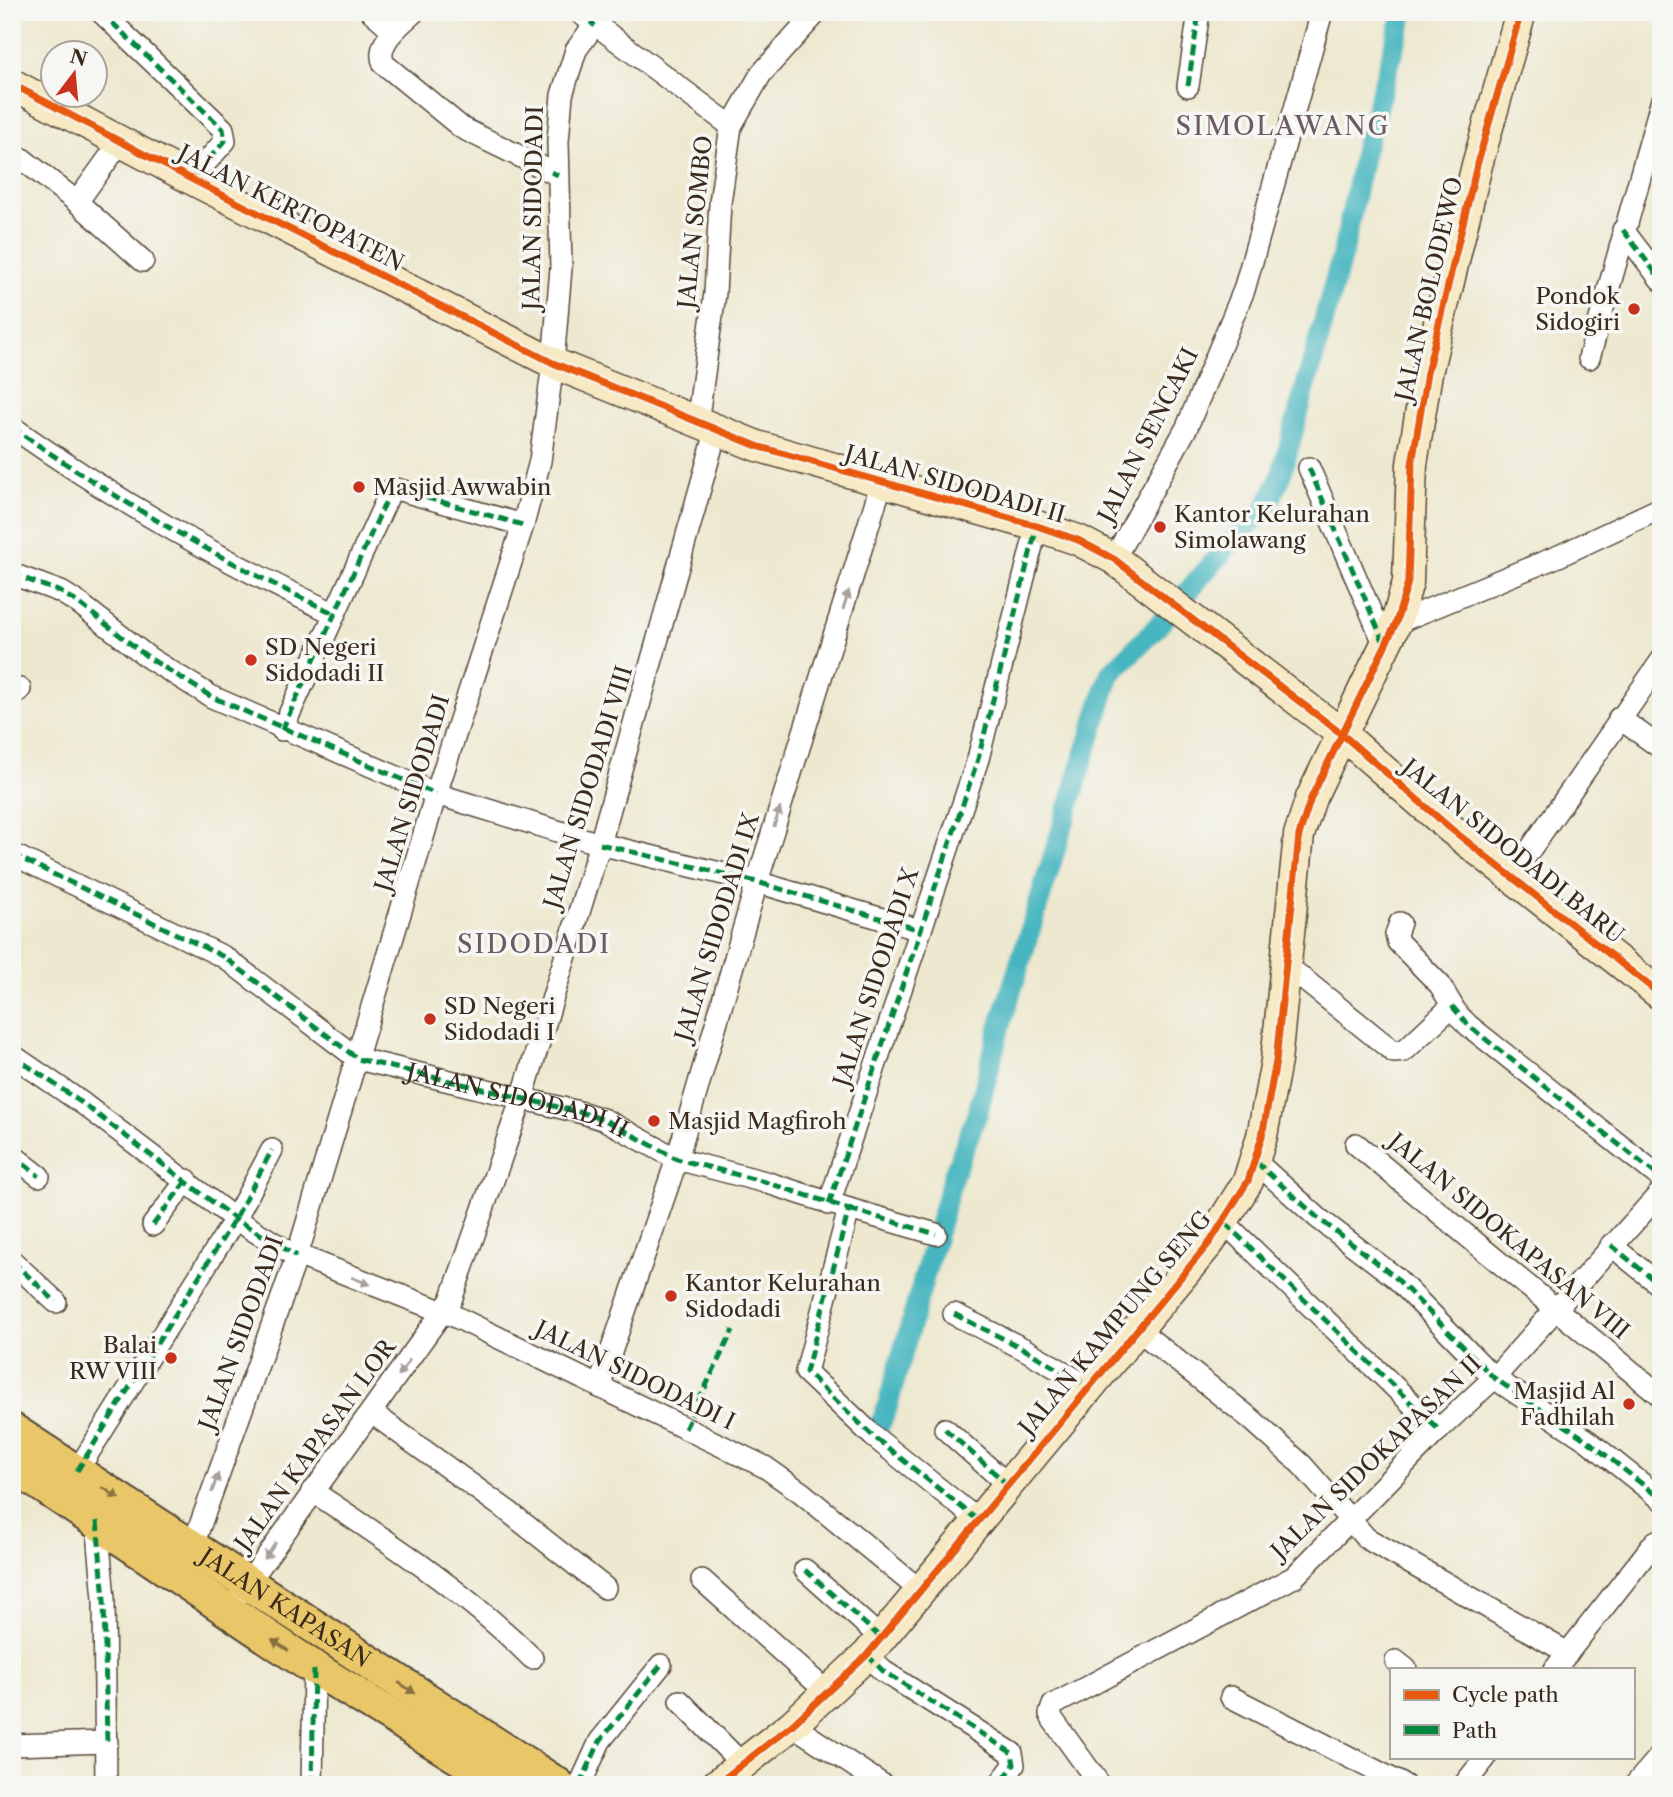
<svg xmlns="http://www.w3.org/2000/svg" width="1673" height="1797" viewBox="0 0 1673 1797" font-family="'Libre Caslon Text',serif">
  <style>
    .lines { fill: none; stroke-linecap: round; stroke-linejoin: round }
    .canal { stroke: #47b6c0; stroke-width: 21 }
    .street-casing { stroke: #564639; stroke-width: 24 }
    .secondary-casing { stroke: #564639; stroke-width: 33 }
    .primary-casing { stroke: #564639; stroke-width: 37 }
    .street { stroke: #fff; stroke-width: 21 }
    .secondary { stroke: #f6e9c3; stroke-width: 30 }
    .primary { stroke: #e9c769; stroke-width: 33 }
    .quiet { stroke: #00873e; stroke-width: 5; stroke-dasharray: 10 5; stroke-linecap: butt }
    .cycleway-casing { stroke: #f6f6f2; stroke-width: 11 }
    .cycleway { stroke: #e8590c; stroke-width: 7 }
    .oneway { fill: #a79f9a }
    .oneway2 { fill: #897140 }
    .poi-dot { fill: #c8321e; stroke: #f6f6f2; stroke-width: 2.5 }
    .labels { text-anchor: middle; stroke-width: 7; stroke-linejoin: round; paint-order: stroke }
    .street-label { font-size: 23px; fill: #3b2a1e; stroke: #f6f6f2 }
    .poi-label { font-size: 23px; fill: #3b2a1e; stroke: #f6f6f2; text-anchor: start }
    .quarter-label { font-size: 26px; letter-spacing: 2px; fill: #6c5a64; stroke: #f6f6f2 }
  </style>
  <rect width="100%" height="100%" fill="#f6f6f2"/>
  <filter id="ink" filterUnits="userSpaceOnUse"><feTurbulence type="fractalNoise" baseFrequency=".0143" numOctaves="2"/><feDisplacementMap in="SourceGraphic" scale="14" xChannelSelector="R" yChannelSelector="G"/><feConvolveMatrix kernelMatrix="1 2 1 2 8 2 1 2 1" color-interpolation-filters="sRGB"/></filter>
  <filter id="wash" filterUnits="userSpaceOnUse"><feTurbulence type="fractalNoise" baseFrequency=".00686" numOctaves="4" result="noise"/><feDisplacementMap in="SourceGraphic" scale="28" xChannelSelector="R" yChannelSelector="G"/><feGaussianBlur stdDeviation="1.57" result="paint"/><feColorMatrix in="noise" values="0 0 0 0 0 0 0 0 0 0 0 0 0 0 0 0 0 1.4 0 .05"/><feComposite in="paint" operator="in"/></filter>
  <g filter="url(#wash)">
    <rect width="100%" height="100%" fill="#ede8cf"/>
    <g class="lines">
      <path class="canal" d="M876,1433l10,-22 67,-235 25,-64 21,-82 111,-356 46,-46 73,-84 36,-34 15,-31 65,-235 19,-92 40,-140"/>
    </g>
  </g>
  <g filter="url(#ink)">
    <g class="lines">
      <defs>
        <g id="street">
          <path d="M101,12l122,117 2,12 -34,38"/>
          <path d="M372,12l22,19"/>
          <path d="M414,12c-13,12 -40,32 -30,52l78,64 96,47"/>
          <path d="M579,12l152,114"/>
          <path d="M1188,86l11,-74"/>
          <path d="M21,158l56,44 66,59"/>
          <path d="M77,202l44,-61"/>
          <path d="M1623,230l38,50"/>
          <path d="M1589,358l72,-255"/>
          <path d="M697,424l18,-131 5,-90 11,-77 30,-52 56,-62"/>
          <path d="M12,427c105,74 205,131 321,186"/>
          <path d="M1309,468l75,175"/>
          <path d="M1114,559l73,-132 57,-137 78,-278"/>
          <path d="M12,574l49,18 19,12 69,54 63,39 224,97 164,50 157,38 163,48"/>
          <path d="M1396,623l165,-68 100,-47"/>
          <path d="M12,696l8,-7"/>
          <path d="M1619,718l42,30"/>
          <path d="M282,730l109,-240 5,-1 127,36"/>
          <path id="s1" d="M12,854l212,103 134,102 225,54 22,7 72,39 88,23 84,27 -43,163 67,64 106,85"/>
          <path d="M1511,877l150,-216"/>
          <path d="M1400,923l-4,11 2,8 42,43 17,29 12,12 192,152"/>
          <path d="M1287,966l107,86 10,-1 48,-45"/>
          <path d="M12,1055l70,48 153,116 52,32 169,66 309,150 37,26 119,98"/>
          <path d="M1356,1144l305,252"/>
          <path d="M12,1155l27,21"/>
          <path d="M1256,1162l62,56 77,59 99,101 94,63 73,58"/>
          <path d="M829,1204l149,-445 59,-233"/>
          <path d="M849,1209l87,25"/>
          <path d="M1225,1223l214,207"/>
          <path d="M153,1225l34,-45"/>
          <path d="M1611,1245l50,41"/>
          <path d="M12,1261l44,41"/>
          <path d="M954,1314l70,35 65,38"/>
          <path d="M1137,1329l114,90 51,46 64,73 202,115"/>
          <path d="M599,1387l78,-228 80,-277 125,-400"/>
          <path d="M372,1413l137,99 96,76"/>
          <path d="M945,1429l62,55"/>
          <path d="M77,1471l158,-252 37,-69"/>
          <path d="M312,1491c76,50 155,102 220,167"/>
          <path d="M97,1521l7,78 2,186"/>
          <path d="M188,1559l109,-303 139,-462 87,-269 17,-64 13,-98 8,-95 -3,-127 4,-46 14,-45 28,-38"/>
          <path d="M805,1570l76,68"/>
          <path d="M702,1580l126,113"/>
          <path d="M241,1593l210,-293 71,-202 78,-254 116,-412"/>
          <path d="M867,1655l16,16 129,82 2,12 -15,20"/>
          <path d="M1396,1661l10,8"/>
          <path d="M1555,1669l100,-127 6,-3"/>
          <path d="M1231,1697l173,88"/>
          <path d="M680,1701l62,63"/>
          <path d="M792,1725l91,60"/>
          <path d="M12,1745l95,-3"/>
          <path d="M312,1785l2,-117"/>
          <path d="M580,1785l20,-44 61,-76"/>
          <path d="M1100,1785l-47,-65 -3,-6 3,-9 241,-128 141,-144 59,-55 167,-186"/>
          <path d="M1464,1785l22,-28"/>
          <path d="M1635,1785l26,-30"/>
        </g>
        <g id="secondary">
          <path d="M12,84l179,95 362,184 204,83 280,80 41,14 36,19 229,176 107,93 211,167"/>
          <path d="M716,1785l76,-60 75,-70 343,-413 38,-61 14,-45 14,-75 23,-226 12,-37 85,-175 12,-41 4,-118 15,-91 50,-208 44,-153"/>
        </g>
        <g id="primary">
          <path id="s2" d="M12,1430l546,355"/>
          <path d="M12,1465l302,203 190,117"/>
        </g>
      </defs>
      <use href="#street" class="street-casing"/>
      <use href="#secondary" class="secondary-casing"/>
      <use href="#primary" class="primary-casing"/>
      <use href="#street" class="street"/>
      <use href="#secondary" class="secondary"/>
      <use href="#primary" class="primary"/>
      <g class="quiet">
        <path d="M101,12l122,117 2,12 -34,38"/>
        <path d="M579,12l16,14"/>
        <path d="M1188,86l11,-74"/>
        <path d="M1660,104h1"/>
        <path d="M1658,116l3,3"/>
        <path d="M551,172l7,3"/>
        <path d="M1623,230l38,50"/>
        <path d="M12,427c105,74 205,131 321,186"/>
        <path d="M1309,468l75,175"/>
        <path d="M12,574l49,18 19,12 69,54 63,39 224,97"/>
        <path d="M12,696l8,-7"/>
        <path d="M282,730l109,-240 5,-1 127,36"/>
        <path d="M600,844l157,38 163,48"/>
        <path d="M12,854l212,103 134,102 225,54 22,7 72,39 88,23 84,27 -43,163 67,64 106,85"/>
        <path d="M1452,1006l17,20 192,152"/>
        <path d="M12,1055l70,48 153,116 62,37"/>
        <path d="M12,1155l27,21"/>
        <path d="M1256,1162l62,56 77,59 99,101 94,63 73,58"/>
        <path d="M829,1204l149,-445 59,-233"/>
        <path d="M849,1209l87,25"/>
        <path d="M1225,1223l214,207"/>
        <path d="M153,1225l34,-45"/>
        <path d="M1611,1245l50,41"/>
        <path d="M12,1261l44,41"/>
        <path d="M954,1314l70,35 65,38"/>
        <path d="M685,1429l48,-99"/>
        <path d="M945,1429l62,55"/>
        <path d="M77,1471l158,-252 37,-69"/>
        <path d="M97,1521l7,78 3,143"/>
        <path d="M805,1570l76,68"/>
        <path d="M867,1655l16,16 129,82 2,12 -15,20"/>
        <path d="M312,1777l17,8"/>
        <path d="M312,1785l2,-117"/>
        <path d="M580,1785l20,-44 61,-76"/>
      </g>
      <defs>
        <g id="cycleway">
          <path d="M12,84l179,95 362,184 204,83 280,80 41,14 36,19 229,176 107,93 211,167"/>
          <path d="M716,1785l76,-60 75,-70 343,-413 38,-61 14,-45 14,-75 23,-226 12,-37 85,-175 12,-41 4,-118 15,-91 50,-208 44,-153"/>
        </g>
      </defs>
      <use href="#cycleway" class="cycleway-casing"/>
      <use href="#cycleway" class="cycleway"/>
    </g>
    <defs><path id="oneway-solid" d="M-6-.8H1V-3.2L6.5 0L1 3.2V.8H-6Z" transform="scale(1.75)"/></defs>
    <g class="oneway">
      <use href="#oneway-solid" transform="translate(846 600) rotate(-73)"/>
      <use href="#oneway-solid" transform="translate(777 817) rotate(-72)"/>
      <use href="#oneway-solid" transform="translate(361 1281) rotate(21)"/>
      <use href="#oneway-solid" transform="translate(404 1368) rotate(125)"/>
      <use href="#oneway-solid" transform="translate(215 1483) rotate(-71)"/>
      <use href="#oneway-solid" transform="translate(270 1551) rotate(125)"/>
    </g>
    <g class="oneway2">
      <use href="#oneway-solid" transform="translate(111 1493) rotate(34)"/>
      <use href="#oneway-solid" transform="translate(280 1645) rotate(-146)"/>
      <use href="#oneway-solid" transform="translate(407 1688) rotate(33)"/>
    </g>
  </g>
  <g class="poi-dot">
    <circle cx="1634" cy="309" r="7"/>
    <circle cx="359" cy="487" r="7"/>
    <circle cx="1160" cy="527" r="7"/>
    <circle cx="251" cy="660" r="7"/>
    <circle cx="430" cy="1019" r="7"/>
    <circle cx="654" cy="1121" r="7"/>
    <circle cx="671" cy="1296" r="7"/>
    <circle cx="171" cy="1358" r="7"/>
    <circle cx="1629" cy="1404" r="7"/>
  </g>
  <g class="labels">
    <g class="street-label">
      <text transform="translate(291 208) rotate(27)" y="8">JALAN KERTOPATEN</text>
      <text transform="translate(533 208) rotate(-89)" y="8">JALAN SIDODADI</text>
      <text transform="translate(695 222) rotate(-84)" y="8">JALAN SOMBO</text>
      <text transform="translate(1429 289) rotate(-77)" y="8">JALAN BOLODEWO</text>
      <text transform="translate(1148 435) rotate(-63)" y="8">JALAN SENCAKI</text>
      <text transform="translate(955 484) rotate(16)" y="8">JALAN SIDODADI II</text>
      <text transform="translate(588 787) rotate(-73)" y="8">JALAN SIDODADI VIII</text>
      <text transform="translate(412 793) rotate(-73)" y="8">JALAN SIDODADI</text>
      <text transform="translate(1513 851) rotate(39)" y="8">JALAN SIDODADI BARU</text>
      <text transform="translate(717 927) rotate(-73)" y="8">JALAN SIDODADI IX</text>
      <text transform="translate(876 977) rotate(-72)" y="8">JALAN SIDODADI X</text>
      <text dy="8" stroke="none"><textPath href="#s1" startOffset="569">JALAN SIDODADI II</textPath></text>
      <text transform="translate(1509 1236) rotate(40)" y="8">JALAN SIDOKAPASAN VIII</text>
      <text transform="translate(1115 1323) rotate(-50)" y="8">JALAN KAMPUNG SENG</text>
      <text transform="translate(241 1333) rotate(-70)" y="8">JALAN SIDODADI</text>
      <text transform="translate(635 1375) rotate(26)" y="8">JALAN SIDODADI I</text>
      <text transform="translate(315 1445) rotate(-54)" y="8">JALAN KAPASAN LOR</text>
      <text transform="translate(1376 1457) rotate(-44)" y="8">JALAN SIDOKAPASAN II</text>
      <text dy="8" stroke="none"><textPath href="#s2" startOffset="326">JALAN KAPASAN</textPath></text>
    </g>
    <g class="poi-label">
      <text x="1620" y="304" text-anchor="end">Pondok<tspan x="1620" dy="26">Sidogiri</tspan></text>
      <text x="373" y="495">Masjid Awwabin</text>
      <text x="1174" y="522">Kantor Kelurahan<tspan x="1174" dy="26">Simolawang</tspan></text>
      <text x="265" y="655">SD Negeri<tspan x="265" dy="26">Sidodadi II</tspan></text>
      <text x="444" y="1014">SD Negeri<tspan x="444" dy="26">Sidodadi I</tspan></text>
      <text x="668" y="1129">Masjid Magfiroh</text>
      <text x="685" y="1291">Kantor Kelurahan<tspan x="685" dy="26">Sidodadi</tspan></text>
      <text x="157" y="1353" text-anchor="end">Balai<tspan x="157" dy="26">RW VIII</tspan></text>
      <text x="1615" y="1399" text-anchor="end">Masjid Al<tspan x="1615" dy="26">Fadhilah</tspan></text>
    </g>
    <g class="quarter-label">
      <text x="1283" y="135">SIMOLAWANG</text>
      <text x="534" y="953">SIDODADI</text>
    </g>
  </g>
  <rect width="1673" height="1797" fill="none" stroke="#f6f6f2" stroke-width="42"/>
  <rect x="1390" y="1668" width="245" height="91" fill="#f6f6f2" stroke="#aba49d" stroke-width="2"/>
  <rect x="1404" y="1690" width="35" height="10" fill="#e8590c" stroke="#aba49d" stroke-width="2"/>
  <text x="1452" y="1702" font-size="21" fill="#3b2a1e">Cycle path</text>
  <rect x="1404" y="1725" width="35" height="10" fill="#00873e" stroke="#aba49d" stroke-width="2"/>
  <text x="1452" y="1738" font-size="21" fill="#3b2a1e">Path</text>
  <g transform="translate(74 74) rotate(16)"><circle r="33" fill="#f6f6f2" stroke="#aba49d" stroke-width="2"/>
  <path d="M0-5L12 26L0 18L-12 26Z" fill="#c8321e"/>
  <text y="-10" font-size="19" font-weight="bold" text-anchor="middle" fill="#3b2a1e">N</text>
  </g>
</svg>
